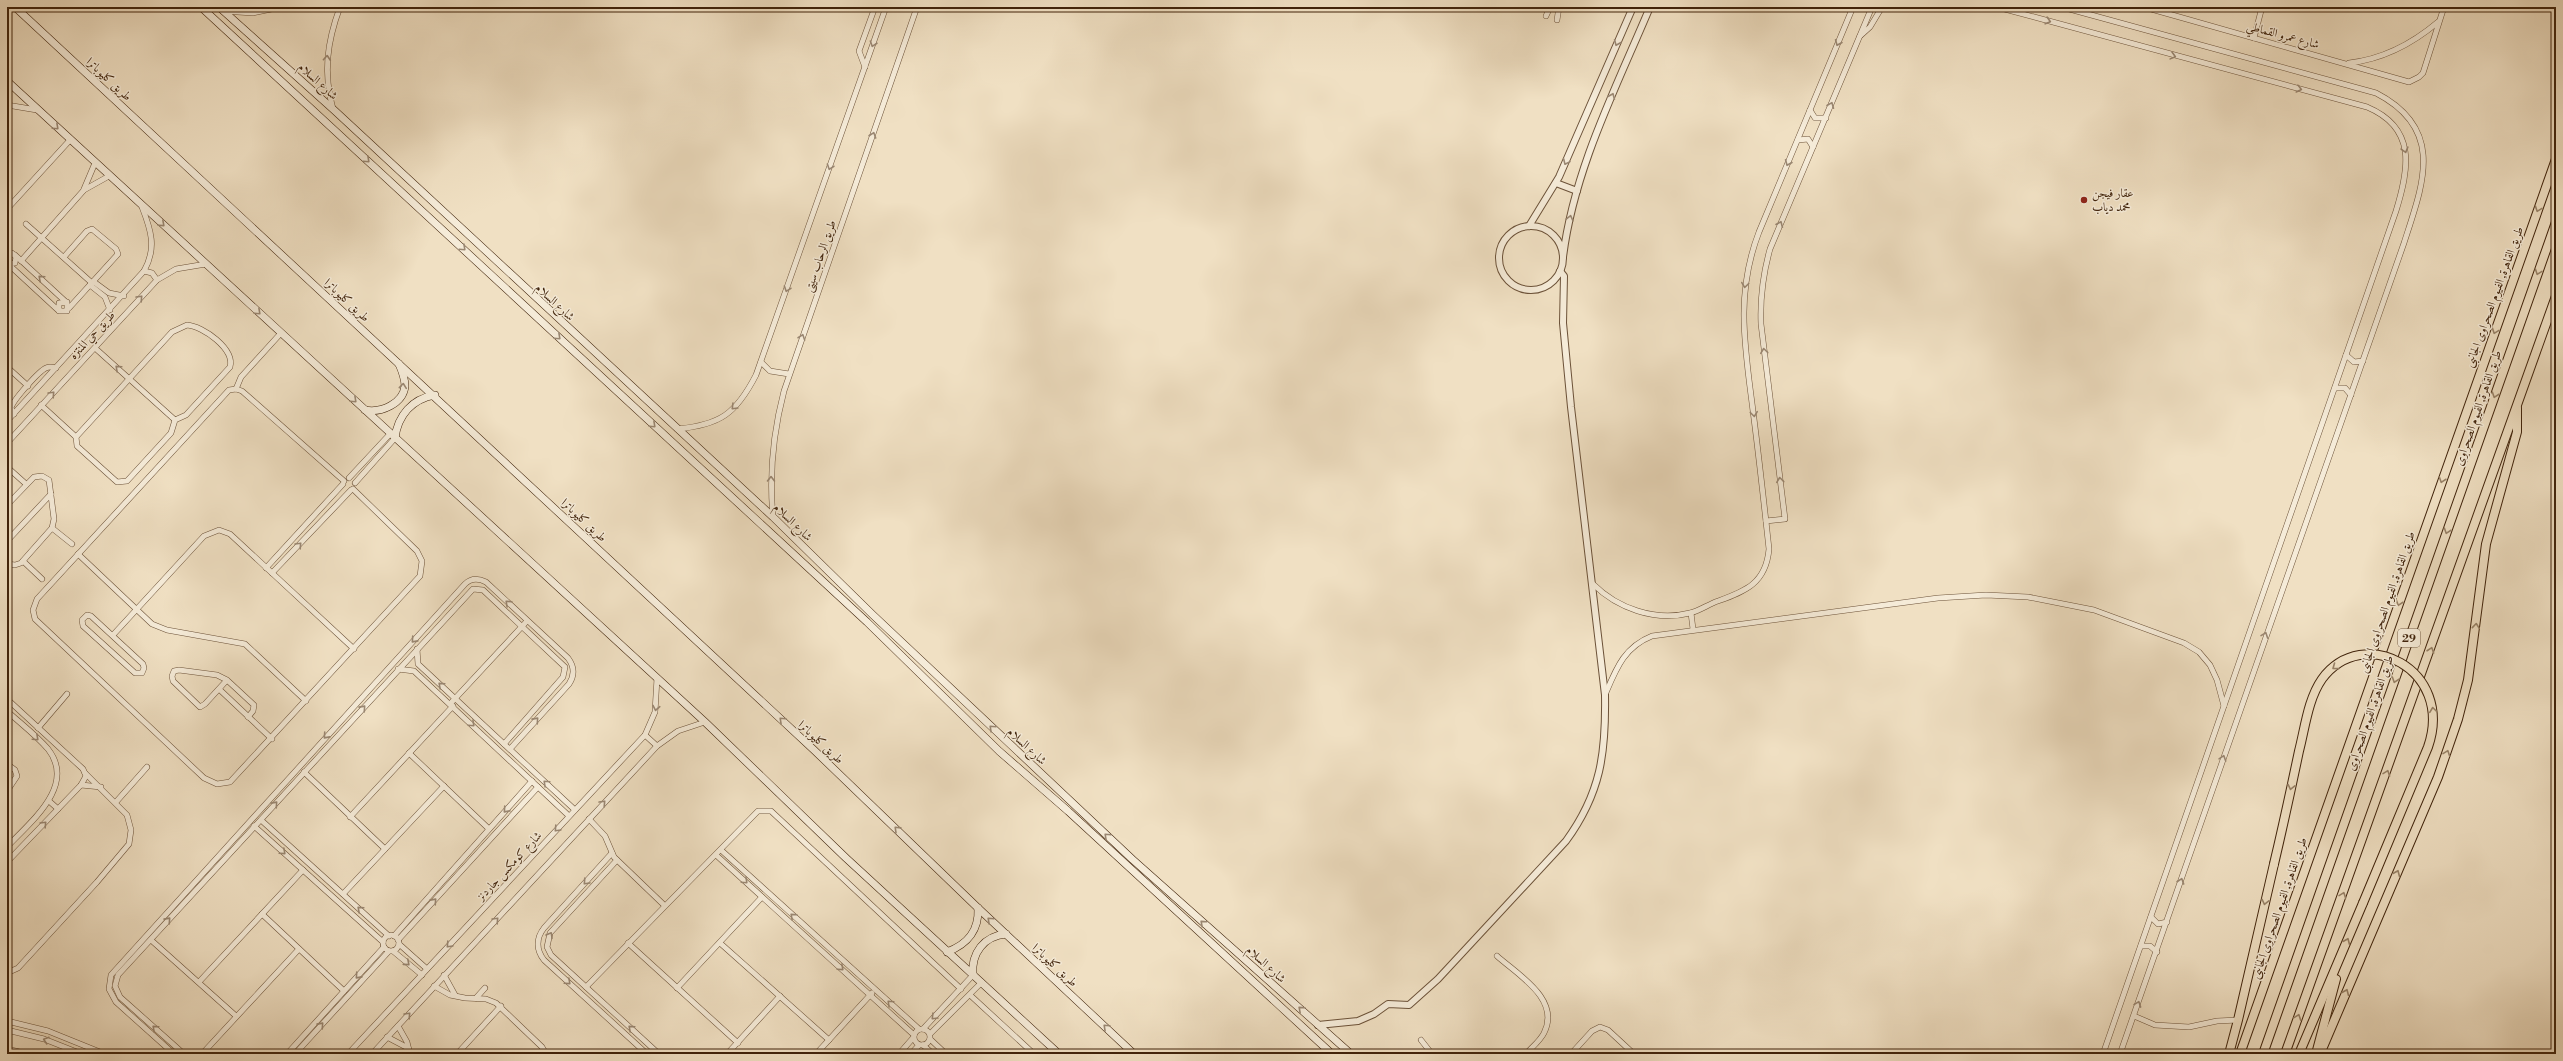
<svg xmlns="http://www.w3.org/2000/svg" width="2563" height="1061" viewBox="0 0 2563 1061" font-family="'Libre Bodoni',Amiri,serif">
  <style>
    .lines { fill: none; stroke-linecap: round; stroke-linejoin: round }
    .minor-casing { stroke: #6c5239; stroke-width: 6 }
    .tertiary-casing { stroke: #6c5239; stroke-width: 8 }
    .secondary-casing { stroke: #40230b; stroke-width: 8 }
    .primary-casing { stroke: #40230b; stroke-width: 10 }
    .trunk-casing { stroke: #40230b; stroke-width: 10 }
    .minor { stroke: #f5ebd8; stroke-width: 5 }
    .tertiary { stroke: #f5ebd8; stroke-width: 6 }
    .secondary { stroke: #f5ebd8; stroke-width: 7 }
    .primary { stroke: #f0e0c3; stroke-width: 8 }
    .trunk { stroke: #f0e0c3; stroke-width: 8 }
    .trunk-bridge-casing { stroke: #40230b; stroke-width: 10; stroke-linecap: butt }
    .trunk-bridge { stroke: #f0e0c3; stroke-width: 8 }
    .oneway { stroke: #9a8772 }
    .oneway2 { stroke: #988267 }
    .poi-dot { fill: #8f2418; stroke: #f5ebd8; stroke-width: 1.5 }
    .labels { text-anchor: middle; stroke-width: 3; stroke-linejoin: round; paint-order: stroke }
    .shield { fill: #f5ebd8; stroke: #765f48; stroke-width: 1 }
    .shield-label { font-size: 11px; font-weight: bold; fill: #40230b }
    .street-label { font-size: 12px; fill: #40230b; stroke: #f5ebd8 }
    .poi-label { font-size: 12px; fill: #40230b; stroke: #f5ebd8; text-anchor: start }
  </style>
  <rect width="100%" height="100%" fill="#f0e0c3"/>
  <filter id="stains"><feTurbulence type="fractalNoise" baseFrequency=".005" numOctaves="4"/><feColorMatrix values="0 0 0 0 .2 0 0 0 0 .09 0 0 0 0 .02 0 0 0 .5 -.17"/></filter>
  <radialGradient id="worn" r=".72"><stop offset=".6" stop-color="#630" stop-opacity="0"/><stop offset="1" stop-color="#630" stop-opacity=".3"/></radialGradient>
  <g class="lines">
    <defs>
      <g id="minor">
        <path d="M1997,7l370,100c50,21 42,62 29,104l-293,843"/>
        <path d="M2062,7l314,86c70,36 47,91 28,150l-284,811"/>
        <path d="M2144,7l265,75 10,-5 4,-4 21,-66"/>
        <path d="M223,11l30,2 28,-6"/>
        <path d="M1546,16l4,-9"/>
        <path d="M1557,20l2,-13"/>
        <path d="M1860,36l10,-9 12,-20"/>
        <path d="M2254,38l8,-31"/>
        <path d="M2349,63c35,-4 63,-19 89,-41"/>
        <path d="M865,67l-6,-16 16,-44"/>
        <path d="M7,105l30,5"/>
        <path d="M333,109c-10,-36 -6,-67 7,-102"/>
        <path d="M1810,110l5,8h11"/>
        <path d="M1798,140l10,-1 5,8"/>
        <path d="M84,189l11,-26"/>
        <path d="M7,209l63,-69"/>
        <path d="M26,224l66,59"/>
        <path d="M7,255l5,-2 4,4 -1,6 -7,1"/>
        <path d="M15,255l51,47"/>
        <path d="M64,257l23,-26 5,-2 24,20 2,5 -49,54"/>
        <path d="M21,261l63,-71 25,-14"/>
        <path d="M7,263l52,48h8v-9l-8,1v8"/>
        <path d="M144,271l8,2 5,7"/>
        <path d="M94,282l15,11 15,3"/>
        <path d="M90,285l15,12 5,13"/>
        <path d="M187,325c16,1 48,24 43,42l-44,48 -11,5 -4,13 -44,48 -10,1 -40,-36 -1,-9 96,-105z"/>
        <path d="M95,348l80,72"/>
        <path d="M2346,355l8,7 9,-1"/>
        <path d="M761,362l9,9 19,3"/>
        <path d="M7,367l21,19"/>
        <path d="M2335,388h10l6,7"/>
        <path d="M236,389l5,-12 40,-44"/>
        <path d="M41,405l35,32"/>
        <path d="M14,414l-3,-6c2,-8 28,-37 35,-40 4,-2 6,-1 10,0"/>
        <path d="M7,421l137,-150c13,-23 7,-41 -2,-64"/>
        <path d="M677,429c43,-4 59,-15 79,-54l130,-368"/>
        <path d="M7,443l150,-163 19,-11 30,-5"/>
        <path d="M7,467l19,17"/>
        <path d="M349,478l41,-44"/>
        <path d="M344,481l-102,-90 -6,-2 -7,1 -192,209 -4,11 2,9 169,159 13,6 13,-2 190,-206 2,-15 -5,-10 -64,-62"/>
        <path d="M355,483l40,-45"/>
        <path d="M7,505l27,-28 8,-1 7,4 5,39 -2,9 -31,35 -6,2 -8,-1"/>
        <path d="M773,517c-4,-43 0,-84 11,-126l133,-384"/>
        <path d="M1766,521l19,-2 -24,-195c-1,-26 2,-50 9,-75l102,-242"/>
        <path d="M52,528l20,16"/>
        <path d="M7,541l44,-47"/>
        <path d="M78,554l74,70 15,6 78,14 61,57"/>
        <path d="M23,561l19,18"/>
        <path d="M266,568l77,-84"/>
        <path d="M272,573l79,-83"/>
        <path d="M1593,584c24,24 62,38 97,29 9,-2 19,-9 28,-12 28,-10 48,-18 51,-52 -5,-46 -10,-92 -16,-138 -8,-64 -18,-117 6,-179l94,-225"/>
        <path d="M1691,613l2,16"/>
        <path d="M87,615l4,1 52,48 1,4 -2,5h-7l-52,-47 -1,-6z"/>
        <path d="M113,635l91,-99 15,-6 11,4 124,115"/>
        <path d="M417,649l1,15 157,146"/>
        <path d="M398,669l16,2 155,145"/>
        <path d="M227,680l-10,-5 -38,-5 -5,1 -2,5 1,5 27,26 5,-3 22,-24 27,25 -1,6 -5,6"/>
        <path d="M219,689l53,50"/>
        <path d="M1605,695c11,-26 19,-48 47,-59l286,-38 48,-3 42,2 66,13 90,33 15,9 11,13 7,15 7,26"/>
        <path d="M7,699l76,70 3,7 -5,9 -74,77"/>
        <path d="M450,704l77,-83"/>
        <path d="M7,711c13,12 29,24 41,38 29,37 -18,73 -41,98"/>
        <path d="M38,728l29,-34"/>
        <path d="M645,735l12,11"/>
        <path d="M409,753l80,76"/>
        <path d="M7,764l8,6 2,6 -10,15"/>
        <path d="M304,772l81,77"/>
        <path d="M81,785l20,2"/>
        <path d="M49,801l9,8"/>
        <path d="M116,802l31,-35"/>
        <path d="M350,817l103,-111"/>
        <path d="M589,819l16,17 9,21 50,48"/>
        <path d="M261,820l128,116"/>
        <path d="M254,826l129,116"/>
        <path d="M721,850l198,179"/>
        <path d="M612,853l-68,75c-8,10 -8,22 0,32l103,94"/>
        <path d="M716,855l198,180"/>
        <path d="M617,860l-67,73 -3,14 4,8 108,99"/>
        <path d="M343,894l101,-108"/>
        <path d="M262,914l82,77"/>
        <path d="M2151,917l7,7 9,-2"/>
        <circle cx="391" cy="943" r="8"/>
        <path d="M394,936l138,-155"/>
        <path d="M151,940l85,76"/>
        <path d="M398,940l140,-153"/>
        <path d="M628,943l110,100"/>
        <path d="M720,943l109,97"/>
        <path d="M399,944l28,25"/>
        <path d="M2141,946h9l7,6"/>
        <path d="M393,951l29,24"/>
        <path d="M1497,956c21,19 64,43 47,77 -4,8 -12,14 -18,21"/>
        <path d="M7,973l11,-5 79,-86 32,-38 2,-14 -4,-15 -42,-42"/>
        <path d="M444,975l11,20"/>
        <path d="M199,982l104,-112"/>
        <path d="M434,986l16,9 15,3 21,1 10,4 46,44 4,7"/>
        <path d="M586,987l172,-176h13l190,178"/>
        <path d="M677,988l85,-91"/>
        <path d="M970,995l64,59"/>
        <path d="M476,998l9,-10"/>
        <path d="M2134,1016l21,9 34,2 28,-6 21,-1"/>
        <path d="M7,1021l41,10 57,23"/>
        <path d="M398,1026l9,16 3,12"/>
        <circle cx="922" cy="1037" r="8"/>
        <path d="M923,1029l50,-54"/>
        <path d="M7,1030l37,9 38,15"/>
        <path d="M930,1034l52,-52"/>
        <path d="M387,1037l21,11"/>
        <path d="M930,1039l16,15"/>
        <path d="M1421,1040l11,14"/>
        <path d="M923,1045l10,9"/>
        <path d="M7,1049l21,5"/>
        <path d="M174,1054l-58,-52 -7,-13 2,-14 354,-391c6,-6 13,-6 21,-2l82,76c6,8 7,17 1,26l-59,65"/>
        <path d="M184,1054l-64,-57 -5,-11 3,-11 355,-386 10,1 82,77 -2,10 -59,67"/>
        <path d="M202,1054l97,-105"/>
        <path d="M287,1054l97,-107"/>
        <path d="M295,1054l94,-103"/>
        <path d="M348,1054l297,-319 10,-23 2,-34"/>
        <path d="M372,1054l285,-308 21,-15 27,-9"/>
        <path d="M457,1054l44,-48"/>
        <path d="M727,1054l53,-58"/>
        <path d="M816,1054l56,-61"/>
        <path d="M899,1054l14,-16"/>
        <path d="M911,1054l8,-9"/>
        <path d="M1571,1054l21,-23 8,-4 8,3 26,24"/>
      </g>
      <g id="tertiary">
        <path d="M1556,183l21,8"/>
        <path d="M1529,226l30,-49 74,-170"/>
        <circle cx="1531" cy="258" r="32"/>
        <path d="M1563,257c11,-88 53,-169 87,-250"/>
        <path d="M1318,1025l40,-4 16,-7 14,-10 21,1 29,-26 128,-138c35,-48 40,-88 39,-146l-34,-288 -8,-84 1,-47 -4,-5"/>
      </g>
      <g id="secondary">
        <path d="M15,7l799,743 164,158 156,146"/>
        <path d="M201,7l666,615 132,129 69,60 264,243"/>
        <path d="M219,7l115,103 439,407 100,98 259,244 219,195"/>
        <path d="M7,81l698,641 141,136 213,196"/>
        <path d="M365,410c16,3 38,-6 40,-24 0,-7 -3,-15 -6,-22"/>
        <path d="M395,438c3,-23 17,-39 40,-43"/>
        <path d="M947,952c21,-8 32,-21 31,-44"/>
        <path d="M973,975c-2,-22 11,-39 33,-41"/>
      </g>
      <g id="primary">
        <path d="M2240,1054l316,-895"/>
        <path d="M2320,1054l118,-277 20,-58 10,-39 18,-136 31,-112v-24"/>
      </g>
      <g id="trunk">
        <path d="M2229,1054l9,-34 36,-156"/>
        <path d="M2263,1054l293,-832"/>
        <path d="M2285,1054l271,-758"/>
        <path d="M2299,1054l64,-151"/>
        <path d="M2316,1054l20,-75"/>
      </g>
    </defs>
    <use href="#minor" class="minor-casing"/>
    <use href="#tertiary" class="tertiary-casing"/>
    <use href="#secondary" class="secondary-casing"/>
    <use href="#primary" class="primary-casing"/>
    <use href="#trunk" class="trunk-casing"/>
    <use href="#minor" class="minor"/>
    <use href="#tertiary" class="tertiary"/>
    <use href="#secondary" class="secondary"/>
    <use href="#primary" class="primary"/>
    <use href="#trunk" class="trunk"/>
    <defs>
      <path id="trunk-bridge" d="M2274,864c9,-38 17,-75 25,-113 6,-23 9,-52 23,-72 41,-56 133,-10 106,68l-65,156"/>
    </defs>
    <use href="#trunk-bridge" class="trunk-bridge-casing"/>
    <use href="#trunk-bridge" class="trunk-bridge"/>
  </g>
  <defs><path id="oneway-chevron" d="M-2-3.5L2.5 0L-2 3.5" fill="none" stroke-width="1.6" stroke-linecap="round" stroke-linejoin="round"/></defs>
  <g class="oneway">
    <use href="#oneway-chevron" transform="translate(2048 21) rotate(16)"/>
    <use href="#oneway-chevron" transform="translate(1617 43) rotate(113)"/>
    <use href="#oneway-chevron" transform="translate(1838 43) rotate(113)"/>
    <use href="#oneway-chevron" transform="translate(873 44) rotate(109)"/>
    <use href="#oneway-chevron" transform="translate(2173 56) rotate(15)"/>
    <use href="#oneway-chevron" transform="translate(327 58) rotate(-86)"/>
    <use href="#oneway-chevron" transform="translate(2299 89) rotate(14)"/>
    <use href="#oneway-chevron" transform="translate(1612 96) rotate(-67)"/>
    <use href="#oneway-chevron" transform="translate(1831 105) rotate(-68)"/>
    <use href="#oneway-chevron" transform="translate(56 127) rotate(43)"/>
    <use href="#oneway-chevron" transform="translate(873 135) rotate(-71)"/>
    <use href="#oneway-chevron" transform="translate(2405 150) rotate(74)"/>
    <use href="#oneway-chevron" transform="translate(367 160) rotate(43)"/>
    <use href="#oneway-chevron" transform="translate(1566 162) rotate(114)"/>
    <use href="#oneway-chevron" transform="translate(1788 163) rotate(113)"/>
    <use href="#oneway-chevron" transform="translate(830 167) rotate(109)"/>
    <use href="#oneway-chevron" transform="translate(1570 218) rotate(-76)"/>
    <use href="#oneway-chevron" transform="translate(162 224) rotate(42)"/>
    <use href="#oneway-chevron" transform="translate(1780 224) rotate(-67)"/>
    <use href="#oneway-chevron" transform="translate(463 248) rotate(43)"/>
    <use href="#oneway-chevron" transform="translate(41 278) rotate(-138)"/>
    <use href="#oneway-chevron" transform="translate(1745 285) rotate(98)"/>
    <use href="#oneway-chevron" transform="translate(787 289) rotate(109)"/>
    <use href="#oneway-chevron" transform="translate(140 298) rotate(-47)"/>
    <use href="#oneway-chevron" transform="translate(258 312) rotate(43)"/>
    <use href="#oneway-chevron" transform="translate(558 337) rotate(43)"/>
    <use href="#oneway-chevron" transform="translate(802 337) rotate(-71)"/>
    <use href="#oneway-chevron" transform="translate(1764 351) rotate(-97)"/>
    <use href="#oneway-chevron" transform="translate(118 368) rotate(-138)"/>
    <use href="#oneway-chevron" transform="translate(403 386) rotate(-84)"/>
    <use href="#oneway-chevron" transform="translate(52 394) rotate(-47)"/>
    <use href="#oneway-chevron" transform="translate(354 400) rotate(43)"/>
    <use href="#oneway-chevron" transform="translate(734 407) rotate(135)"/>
    <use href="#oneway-chevron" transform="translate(1754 414) rotate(83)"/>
    <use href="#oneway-chevron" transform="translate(653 425) rotate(43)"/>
    <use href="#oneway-chevron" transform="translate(771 479) rotate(-89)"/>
    <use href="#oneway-chevron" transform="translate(1780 480) rotate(-97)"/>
    <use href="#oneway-chevron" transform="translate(299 545) rotate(-47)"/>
    <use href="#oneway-chevron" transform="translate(508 603) rotate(-137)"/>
    <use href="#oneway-chevron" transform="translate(2265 635) rotate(-70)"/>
    <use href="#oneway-chevron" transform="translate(414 640) rotate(132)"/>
    <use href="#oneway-chevron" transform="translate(441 685) rotate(-138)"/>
    <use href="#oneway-chevron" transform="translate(363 708) rotate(-48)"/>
    <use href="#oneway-chevron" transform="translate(656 708) rotate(101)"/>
    <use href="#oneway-chevron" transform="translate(536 720) rotate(-48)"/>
    <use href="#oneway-chevron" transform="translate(782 720) rotate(-137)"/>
    <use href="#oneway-chevron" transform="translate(472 724) rotate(43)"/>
    <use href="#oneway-chevron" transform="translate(992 728) rotate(-137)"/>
    <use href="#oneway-chevron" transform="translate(326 736) rotate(132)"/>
    <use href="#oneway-chevron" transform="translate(36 738) rotate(43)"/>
    <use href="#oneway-chevron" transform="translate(2223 758) rotate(-72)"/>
    <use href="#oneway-chevron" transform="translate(546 783) rotate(-137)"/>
    <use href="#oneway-chevron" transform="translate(603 803) rotate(-47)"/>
    <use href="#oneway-chevron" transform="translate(275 804) rotate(-48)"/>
    <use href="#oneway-chevron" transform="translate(506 810) rotate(132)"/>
    <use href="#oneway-chevron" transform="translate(44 824) rotate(-46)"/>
    <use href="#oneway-chevron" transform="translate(557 829) rotate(133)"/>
    <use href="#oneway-chevron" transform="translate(897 829) rotate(-136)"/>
    <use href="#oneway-chevron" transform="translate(1107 836) rotate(-137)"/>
    <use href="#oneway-chevron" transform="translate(283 852) rotate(42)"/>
    <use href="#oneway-chevron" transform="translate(745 881) rotate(43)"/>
    <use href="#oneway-chevron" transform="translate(2181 881) rotate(-71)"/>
    <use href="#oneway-chevron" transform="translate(586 882) rotate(133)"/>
    <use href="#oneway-chevron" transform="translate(434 901) rotate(-48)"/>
    <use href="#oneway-chevron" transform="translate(360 909) rotate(-138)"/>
    <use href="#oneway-chevron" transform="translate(793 916) rotate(-138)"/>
    <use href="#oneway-chevron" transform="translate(168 920) rotate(-48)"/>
    <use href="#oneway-chevron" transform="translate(496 920) rotate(-47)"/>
    <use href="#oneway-chevron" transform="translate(990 920) rotate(-137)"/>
    <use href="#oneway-chevron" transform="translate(1203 923) rotate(-138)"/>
    <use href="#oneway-chevron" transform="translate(550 935) rotate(-60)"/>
    <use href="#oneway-chevron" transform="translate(449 945) rotate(133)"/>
    <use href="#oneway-chevron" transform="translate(407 963) rotate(41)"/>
    <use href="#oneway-chevron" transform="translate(841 968) rotate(42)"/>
    <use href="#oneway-chevron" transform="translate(358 976) rotate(132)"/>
    <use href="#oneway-chevron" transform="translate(568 982) rotate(42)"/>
    <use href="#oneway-chevron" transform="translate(890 1003) rotate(-137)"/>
    <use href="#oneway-chevron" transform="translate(2138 1004) rotate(-70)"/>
    <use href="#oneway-chevron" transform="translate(1301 1009) rotate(-138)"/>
    <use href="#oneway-chevron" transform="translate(408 1015) rotate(-47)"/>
    <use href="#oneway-chevron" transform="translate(934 1017) rotate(135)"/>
    <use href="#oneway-chevron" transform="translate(321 1025) rotate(-48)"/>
    <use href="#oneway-chevron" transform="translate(1106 1027) rotate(-137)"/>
    <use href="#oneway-chevron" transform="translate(155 1028) rotate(-138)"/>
    <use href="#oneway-chevron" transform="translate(631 1028) rotate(-138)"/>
    <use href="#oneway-chevron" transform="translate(46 1040) rotate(-162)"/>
  </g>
  <g class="oneway2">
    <use href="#oneway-chevron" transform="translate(2538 209) rotate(110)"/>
    <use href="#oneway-chevron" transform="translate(2538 272) rotate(110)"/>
    <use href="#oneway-chevron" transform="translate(2495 331) rotate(110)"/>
    <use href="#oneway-chevron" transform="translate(2495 395) rotate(109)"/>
    <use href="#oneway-chevron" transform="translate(2442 480) rotate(109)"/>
    <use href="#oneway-chevron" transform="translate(2447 531) rotate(109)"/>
    <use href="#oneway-chevron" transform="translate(2399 603) rotate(109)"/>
    <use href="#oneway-chevron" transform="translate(2476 626) rotate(-84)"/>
    <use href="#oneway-chevron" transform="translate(2431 650) rotate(-71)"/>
    <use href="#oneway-chevron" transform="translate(2335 667) rotate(144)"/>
    <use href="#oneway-chevron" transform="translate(2395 680) rotate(109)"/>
    <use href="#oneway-chevron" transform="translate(2433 710) rotate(-97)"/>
    <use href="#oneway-chevron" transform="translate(2447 753) rotate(-70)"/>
    <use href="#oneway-chevron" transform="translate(2387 773) rotate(-70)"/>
    <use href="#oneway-chevron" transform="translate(2291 787) rotate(103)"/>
    <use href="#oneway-chevron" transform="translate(2397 873) rotate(-67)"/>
    <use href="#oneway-chevron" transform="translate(2343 895) rotate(-70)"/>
    <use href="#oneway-chevron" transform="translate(2265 902) rotate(103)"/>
    <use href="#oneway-chevron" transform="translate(2347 941) rotate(-67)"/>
    <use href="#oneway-chevron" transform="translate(2346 992) rotate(-67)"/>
    <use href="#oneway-chevron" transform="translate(2298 1017) rotate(-70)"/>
  </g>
  <circle class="poi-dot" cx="2084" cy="200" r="4"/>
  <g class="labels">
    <rect class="shield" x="2398" y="629" width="22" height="18" rx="3"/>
    <g class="shield-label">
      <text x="2409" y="642">29</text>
    </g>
    <g class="street-label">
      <text transform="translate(2283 35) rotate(15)" y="4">شارع عمرو القماطي</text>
      <text transform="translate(109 79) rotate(43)" y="4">طريق كليوباترا</text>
      <text transform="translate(318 81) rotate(42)" y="4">شارع السلام</text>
      <text transform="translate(820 256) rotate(-71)" y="4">طريق الرحاب سيتى</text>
      <text transform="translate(2494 297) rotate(-70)" y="4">طريق القاهرة, الفيوم الصحراوى الجانبى</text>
      <text transform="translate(347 300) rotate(43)" y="4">طريق كليوباترا</text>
      <text transform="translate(555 302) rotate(43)" y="4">شارع السلام</text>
      <text transform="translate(92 335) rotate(-47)" y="4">طريق حي المنتزه</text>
      <text transform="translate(2478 408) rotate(-71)" y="4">طريق القاهرة, الفيوم الصحراوى</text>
      <text transform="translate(584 520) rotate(43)" y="4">طريق كليوباترا</text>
      <text transform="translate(793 522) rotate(44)" y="4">شارع السلام</text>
      <text transform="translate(2387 602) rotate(-71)" y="4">طريق القاهرة, الفيوم الصحراوى الجانبى</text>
      <text transform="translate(2370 713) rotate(-71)" y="4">طريق القاهرة, الفيوم الصحراوى</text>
      <text transform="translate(821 742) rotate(43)" y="4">طريق كليوباترا</text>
      <text transform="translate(1027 746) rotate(43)" y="4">شارع السلام</text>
      <text transform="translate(509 866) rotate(-47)" y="4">شارع كومكس جاردنز</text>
      <text transform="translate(2279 908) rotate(-71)" y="4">طريق القاهرة, الفيوم الصحراوى الجانبى</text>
      <text transform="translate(1266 964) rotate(42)" y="4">شارع السلام</text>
      <text transform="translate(1055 965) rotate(43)" y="4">طريق كليوباترا</text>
    </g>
    <g class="poi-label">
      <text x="2092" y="197">عقار فيجن<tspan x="2092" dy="14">محمد دياب</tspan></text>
    </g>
  </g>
  <rect width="2563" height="1061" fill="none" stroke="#f0e0c3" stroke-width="24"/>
  <rect x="8" y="8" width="2547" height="1045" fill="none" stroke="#40230b" stroke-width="2"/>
  <rect x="12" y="12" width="2539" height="1037" fill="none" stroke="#40230b"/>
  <rect width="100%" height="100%" filter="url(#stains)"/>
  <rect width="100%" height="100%" fill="url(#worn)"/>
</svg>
